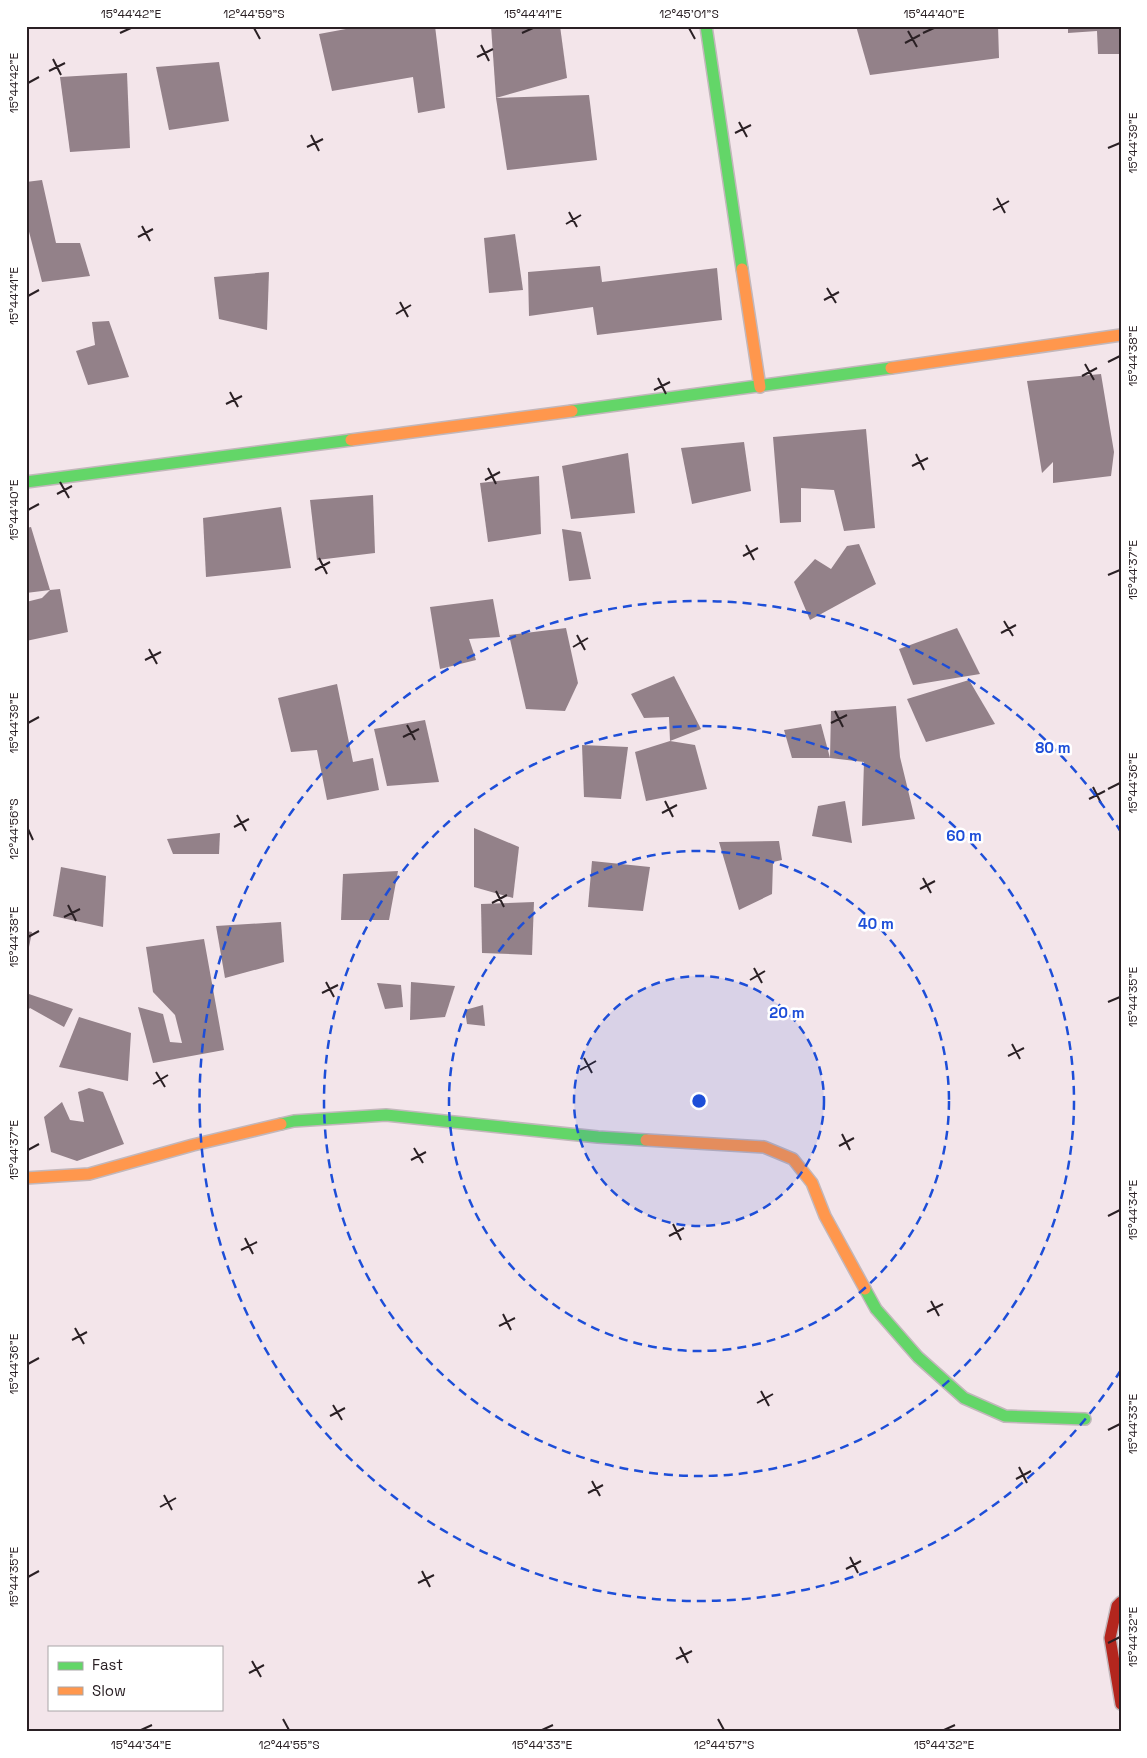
<svg xmlns="http://www.w3.org/2000/svg" width="1147" height="1758" viewBox="0 0 1147 1758" font-family="'Space Grotesk',sans-serif">
  <style>
    .building { fill: #938189 }
    .lines { fill: none; stroke-linecap: round; stroke-linejoin: round }
    .fast-casing { stroke: #c2b7bb; stroke-width: 14 }
    .slow-casing { stroke: #c2b7bb; stroke-width: 14 }
    .jam-casing { stroke: #c2b7bb; stroke-width: 14 }
    .fast { stroke: #63d668; stroke-width: 11 }
    .slow { stroke: #ff974d; stroke-width: 11 }
    .jam { stroke: #b3261e; stroke-width: 11 }
    .ticks { fill: none; stroke: #2a2024; stroke-width: 2 }
    .ring { fill: none; stroke: #1d4ed8; stroke-width: 2.5; stroke-dasharray: 9 6 }
    .centre { fill: #1d4ed8; stroke: #fff; stroke-width: 2.5 }
    .ring-label { font-size: 15px; text-anchor: middle; font-weight: bold; fill: #1d4ed8; stroke: #fff; stroke-width: 5; stroke-linejoin: round; paint-order: stroke }
    .neatline { fill: none; stroke: #2a2024; stroke-width: 2 }
    .ticks-label { font-size: 12px; text-anchor: middle; fill: #2a2024 }
  </style>
  <rect width="100%" height="100%" fill="#f3e5ea"/>
  <g class="building">
    <path d="M362,26h73l10,82 -27,5 -5,-36 -81,14 -13,-57z"/>
    <path d="M491,26h69l7,52 -71,20z"/>
    <path d="M856,26h142l1,32 -129,17z"/>
    <path d="M1068,26h53v28h-23l-1,-23 -29,2z"/>
    <path d="M219,62l10,59 -60,9 -13,-63z"/>
    <path d="M127,73l3,75 -60,4 -10,-75z"/>
    <path d="M589,95l8,65 -90,10 -11,-72z"/>
    <path d="M42,180l14,63h24l10,33 -48,6 -16,-62v-38z"/>
    <path d="M515,234l8,56 -34,3 -5,-55z"/>
    <path d="M600,266l2,16 115,-14 5,52 -125,15 -4,-28 -64,9 -1,-44z"/>
    <path d="M269,272l-2,58 -48,-11 -5,-42z"/>
    <path d="M109,321l20,56 -41,8 -12,-34 19,-6 -3,-23z"/>
    <path d="M1101,374l13,78 -3,24 -58,7v-21l-11,11 -15,-92z"/>
    <path d="M866,429l9,99 -31,3 -10,-41 -33,-2v34l-21,1 -7,-86z"/>
    <path d="M744,442l7,49 -59,13 -11,-56z"/>
    <path d="M628,453l7,60 -64,6 -9,-53z"/>
    <path d="M539,476l2,58 -53,8 -8,-59z"/>
    <path d="M373,495l2,58 -58,7 -7,-60z"/>
    <path d="M281,507l10,61 -85,9 -3,-59z"/>
    <path d="M31,527l19,63 10,-1 8,43 -42,9v-39l16,-4 8,-8 -24,3v-65z"/>
    <path d="M562,529l19,3 10,47 -22,2z"/>
    <path d="M859,544l17,40 -66,36 -16,-38 21,-23 16,10 16,-23z"/>
    <path d="M493,599l7,38 -31,2 7,21 -36,9 -10,-62z"/>
    <path d="M566,628l12,55 -13,28 -39,-2 -17,-74z"/>
    <path d="M957,628l23,46 -67,11 -14,-36z"/>
    <path d="M674,676l27,53 -31,12 -1,-24 -25,1 -13,-24z"/>
    <path d="M969,680l26,44 -69,18 -19,-43z"/>
    <path d="M337,684l16,78 20,-4 6,32 -52,10 -10,-50 -26,2 -13,-54z"/>
    <path d="M896,706l4,51 15,62 -53,7 2,-64 -34,-4 1,-47z"/>
    <path d="M425,720l14,62 -52,4 -13,-57z"/>
    <path d="M821,724l9,34h-38l-8,-28z"/>
    <path d="M670,741l25,4 12,44 -61,12 -11,-49z"/>
    <path d="M582,745l46,2 -7,52 -37,-2z"/>
    <path d="M845,801l7,42 -40,-7 6,-30z"/>
    <path d="M474,828l45,19 -6,51 -39,-11z"/>
    <path d="M220,833l-1,21h-46l-6,-15z"/>
    <path d="M779,841l3,19 -9,2 -1,32 -33,16 -20,-68z"/>
    <path d="M592,861l58,6 -7,44 -55,-4z"/>
    <path d="M61,867l45,9 -3,51 -50,-11z"/>
    <path d="M398,871l-9,49h-48l2,-46z"/>
    <path d="M534,902l-2,53 -50,-2 -1,-49z"/>
    <path d="M281,922l3,40 -59,16 -9,-52z"/>
    <path d="M26,931l6,1 -4,20h-2z"/>
    <path d="M204,939l20,111 -71,13 -15,-56 25,7 7,28 12,1 -7,-28 -22,-23 -7,-45z"/>
    <path d="M411,982l44,4 -10,31 -35,3z"/>
    <path d="M377,983l24,2 2,22 -18,2z"/>
    <path d="M26,993l47,16 -9,18 -34,-19 -4,4z"/>
    <path d="M483,1005l2,21 -18,-2 -2,-14z"/>
    <path d="M79,1017l52,16 -3,48 -69,-14z"/>
    <path d="M89,1088l14,4 21,52 -47,17 -26,-9 -7,-35 18,-15 8,18 14,2 -6,-30z"/>
  </g>
  <g class="lines">
    <defs>
      <g id="fast">
        <path d="M706,26l36,243"/>
        <path d="M572,411l319,-43"/>
        <path d="M26,482l325,-42"/>
        <path d="M281,1124l13,-3 92,-6 212,22 48,3"/>
        <path d="M865,1289l11,20 42,48 46,41 41,18 80,3"/>
      </g>
      <g id="slow">
        <path d="M742,269l18,118"/>
        <path d="M891,368l230,-33"/>
        <path d="M351,440l221,-29"/>
        <path d="M646,1140l118,7 29,12 19,24 13,33 40,73"/>
        <path d="M26,1178l63,-4 104,-29 88,-21"/>
      </g>
      <path id="jam" d="M1121,1602l-4,4 -7,32 11,66"/>
    </defs>
    <use href="#fast" class="fast-casing"/>
    <use href="#slow" class="slow-casing"/>
    <use href="#jam" class="jam-casing"/>
    <use href="#fast" class="fast"/>
    <use href="#slow" class="slow"/>
    <use href="#jam" class="jam"/>
  </g>
  <path class="ticks" d="M254,28l6,11M689,28l6,11M908,31l9,16M120,33l11,-5M522,33l11,-5M923,33l11,-5M905,43l15,-8M481,45l8,16M477,57l16,-8M53,59l8,16M49,71l16,-8M28,83l11,-6M739,122l8,15M735,133l16,-8M311,135l8,16M307,147l16,-8M1108,148l12,-5M997,198l8,15M993,210l16,-9M569,212l8,15M566,224l15,-9M142,226l8,15M138,237l15,-8M827,288l9,15M28,296l11,-6M824,300l15,-8M400,302l8,15M396,314l15,-9M1108,362l12,-6M1085,364l9,16M1082,376l15,-8M658,378l8,16M654,390l16,-8M230,392l8,15M226,404l16,-8M916,454l8,16M912,466l16,-8M488,468l8,16M485,480l15,-8M60,482l9,16M57,494l15,-8M28,510l11,-6M746,545l8,15M743,556l15,-8M319,558l8,16M315,570l15,-8M1108,575l12,-5M1004,621l9,15M1001,633l15,-8M577,635l8,15M573,647l15,-9M149,649l8,15M145,660l16,-8M835,711l8,16M28,723l11,-6M831,723l16,-8M407,725l8,15M403,737l16,-8M1093,787l8,16M1108,789l12,-6M1089,799l16,-8M665,801l8,16M662,813l15,-8M237,815l9,16M234,827l15,-8M28,829l5,11M923,878l8,15M920,889l15,-8M496,891l8,16M492,903l15,-8M68,905l8,16M64,917l16,-8M28,937l11,-6M754,968l8,15M750,980l15,-9M326,982l8,15M322,993l16,-8M1108,1002l12,-5M1012,1044l8,15M1008,1056l16,-8M584,1058l8,15M580,1070l16,-9M156,1072l9,15M153,1084l15,-9M842,1134l8,16M839,1146l15,-8M414,1148l9,15M28,1150l11,-6M411,1160l15,-8M1108,1216l12,-6M673,1224l8,16M669,1236l15,-8M245,1238l8,16M241,1250l16,-8M931,1301l8,15M927,1312l16,-8M503,1314l8,16M499,1326l16,-8M75,1328l9,16M72,1340l15,-8M28,1364l11,-6M761,1391l8,15M757,1403l16,-9M333,1405l9,15M330,1416l15,-8M1108,1430l12,-6M1019,1467l8,16M1016,1479l15,-8M592,1481l8,15M588,1493l15,-8M164,1495l8,15M160,1507l16,-9M850,1557l8,16M846,1569l15,-8M422,1571l8,16M28,1577l11,-6M418,1583l16,-8M1108,1643l12,-6M680,1647l8,16M676,1659l16,-8M252,1661l9,16M249,1673l15,-8M283,1719l6,11M718,1719l6,11M141,1730l11,-5M542,1730l11,-5M944,1730l11,-5"/>
  <circle cx="699" cy="1101" r="125" fill="#1d4ed8" fill-opacity=".12"/>
  <g class="ring">
    <circle cx="699" cy="1101" r="125"/>
    <circle cx="699" cy="1101" r="250"/>
    <circle cx="699" cy="1101" r="375"/>
    <path d="M1121 1370A500 500 0 1 1 1121 832"/>
  </g>
  <circle cx="699" cy="1101" r="8" class="centre"/>
  <g class="ring-label">
    <text x="1053" y="753">80 m</text>
    <text x="964" y="841">60 m</text>
    <text x="876" y="929">40 m</text>
    <text x="787" y="1018">20 m</text>
  </g>
  <rect width="1147" height="1758" fill="none" stroke="#ffffff" stroke-width="55"/>
  <rect x="48" y="1646" width="175" height="65" fill="#ffffff" stroke="#aaa6a7"/>
  <rect x="58" y="1662" width="25" height="8" fill="#63d668" stroke="#aaa6a7"/>
  <text x="92" y="1670" font-size="15" fill="#2a2024">Fast</text>
  <rect x="58" y="1687" width="25" height="8" fill="#ff974d" stroke="#aaa6a7"/>
  <text x="92" y="1696" font-size="15" fill="#2a2024">Slow</text>
  <rect x="28" y="28" width="1092" height="1702" class="neatline"/>
  <g class="ticks-label">
    <text x="131" y="18">15°44'42"E</text>
    <text x="254" y="18">12°44'59"S</text>
    <text x="533" y="18">15°44'41"E</text>
    <text x="689" y="18">12°45'01"S</text>
    <text x="934" y="18">15°44'40"E</text>
    <text transform="translate(14 83) rotate(-90)" y="4">15°44'42"E</text>
    <text transform="translate(1133 143) rotate(-90)" y="4">15°44'39"E</text>
    <text transform="translate(14 296) rotate(-90)" y="4">15°44'41"E</text>
    <text transform="translate(1133 356) rotate(-90)" y="4">15°44'38"E</text>
    <text transform="translate(14 510) rotate(-90)" y="4">15°44'40"E</text>
    <text transform="translate(1133 570) rotate(-90)" y="4">15°44'37"E</text>
    <text transform="translate(14 723) rotate(-90)" y="4">15°44'39"E</text>
    <text transform="translate(1133 783) rotate(-90)" y="4">15°44'36"E</text>
    <text transform="translate(14 829) rotate(-90)" y="4">12°44'56"S</text>
    <text transform="translate(14 937) rotate(-90)" y="4">15°44'38"E</text>
    <text transform="translate(1133 997) rotate(-90)" y="4">15°44'35"E</text>
    <text transform="translate(14 1150) rotate(-90)" y="4">15°44'37"E</text>
    <text transform="translate(1133 1210) rotate(-90)" y="4">15°44'34"E</text>
    <text transform="translate(14 1364) rotate(-90)" y="4">15°44'36"E</text>
    <text transform="translate(1133 1424) rotate(-90)" y="4">15°44'33"E</text>
    <text transform="translate(14 1577) rotate(-90)" y="4">15°44'35"E</text>
    <text transform="translate(1133 1637) rotate(-90)" y="4">15°44'32"E</text>
    <text x="141" y="1749">15°44'34"E</text>
    <text x="289" y="1749">12°44'55"S</text>
    <text x="542" y="1749">15°44'33"E</text>
    <text x="724" y="1749">12°44'57"S</text>
    <text x="944" y="1749">15°44'32"E</text>
  </g>
</svg>
